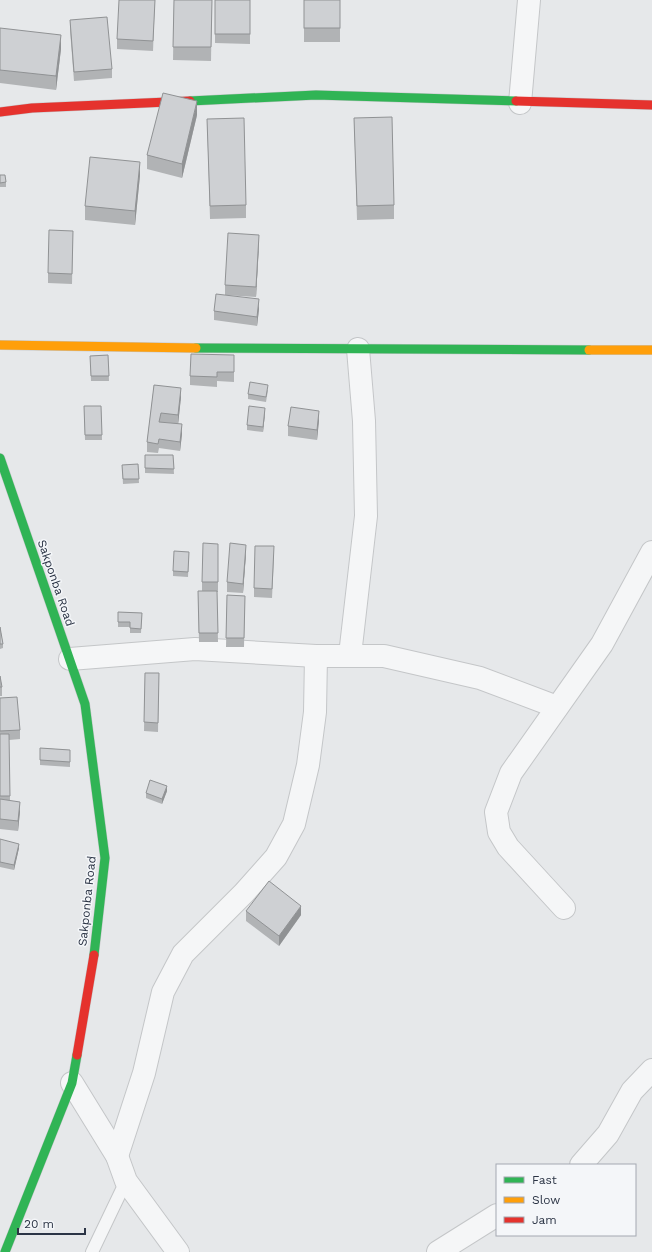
<svg xmlns="http://www.w3.org/2000/svg" width="652" height="1252" viewBox="0 0 652 1252" font-family="'Work Sans',sans-serif">
  <style>
    .lines { fill: none; stroke-linecap: round; stroke-linejoin: round }
    .lane-casing { stroke: #c4c6c8; stroke-width: 14 }
    .street-casing { stroke: #c4c6c8; stroke-width: 24 }
    .fast-casing { stroke: #c4c6c8; stroke-width: 10 }
    .slow-casing { stroke: #c4c6c8; stroke-width: 10 }
    .jam-casing { stroke: #c4c6c8; stroke-width: 10 }
    .lane { stroke: #f5f6f7; stroke-width: 12 }
    .street { stroke: #f5f6f7; stroke-width: 22 }
    .fast { stroke: #30b455; stroke-width: 9 }
    .slow { stroke: #ff9f0a; stroke-width: 9 }
    .jam { stroke: #e5322d; stroke-width: 9 }
    .wall { fill: #b1b3b5 }
    .shaded-wall { fill: #909294 }
    .building { fill: #ced0d3; stroke: #909294 }
    .labels { text-anchor: middle; stroke-width: 3; stroke-linejoin: round; paint-order: stroke }
    .street-label { font-size: 12px; fill: #2b3445; stroke: #f4f6f9 }
  </style>
  <rect width="100%" height="100%" fill="#e6e8ea"/>
  <g class="lines">
    <defs>
      <path id="lane" d="M92,1252l34,-71"/>
      <g id="street">
        <path d="M520,103l9,-103"/>
        <path d="M350,655l16,-139 -2,-95 -6,-72"/>
        <path d="M70,659l125,-10 121,7h68l96,22 77,29"/>
        <path d="M564,908l-56,-61 -9,-15 -3,-20 15,-39 91,-129 50,-92"/>
        <path d="M72,1083l45,73 9,25 52,71"/>
        <path d="M117,1156l27,-83 19,-81 20,-38 61,-61 32,-36 18,-33 14,-59 7,-53 1,-56"/>
        <path d="M581,1165l27,-31 24,-43 20,-21"/>
        <path d="M438,1252l59,-37"/>
      </g>
      <g id="fast">
        <path d="M190,101l126,-6 200,6"/>
        <path d="M196,348l393,2"/>
        <path d="M0,458l85,246 20,154 -11,97"/>
        <path d="M5,1252l67,-169 5,-28"/>
      </g>
      <g id="slow">
        <path d="M0,345l196,3"/>
        <path d="M589,350h63"/>
      </g>
      <g id="jam">
        <path d="M516,101l136,4"/>
        <path d="M0,112l32,-4 158,-7"/>
        <path d="M77,1055l17,-100"/>
      </g>
    </defs>
    <use href="#lane" class="lane-casing"/>
    <use href="#street" class="street-casing"/>
    <use href="#fast" class="fast-casing"/>
    <use href="#slow" class="slow-casing"/>
    <use href="#jam" class="jam-casing"/>
    <use href="#lane" class="lane"/>
    <use href="#street" class="street"/>
    <use href="#fast" class="fast"/>
    <use href="#slow" class="slow"/>
    <use href="#jam" class="jam"/>
  </g>
  <g class="wall">
    <path d="M155,0l-2,51 -36,-2v-10z"/>
    <path d="M174,0h38l-1,61 -38,-1z"/>
    <path d="M215,0h35v44l-35,-1z"/>
    <rect x="304" y="0" width="36" height="42"/>
    <path d="M70,20l42,49v9l-38,3 -4,-51z"/>
    <path d="M0,28l61,21 -5,41 -56,-7z"/>
    <path d="M197,115l-15,63 -35,-9v-14z"/>
    <path d="M354,118l40,87v14l-37,1z"/>
    <path d="M207,119l39,86v13l-36,1z"/>
    <path d="M0,175l6,7v5h-6z"/>
    <path d="M140,175l-5,50 -50,-5v-14z"/>
    <path d="M73,231l-1,53 -24,-1v-10z"/>
    <path d="M259,244l-3,53 -31,-2v-10z"/>
    <path d="M259,309l-2,17 -43,-6v-9z"/>
    <path d="M108,355l1,26h-18l-1,-25z"/>
    <path d="M234,365v17l-17,-1v6l-27,-2v-9z"/>
    <path d="M154,385l27,12 -3,27 4,10 -2,17 -21,-3 -1,5 -11,-1v-10z"/>
    <path d="M268,390l-2,12 -18,-3v-5z"/>
    <path d="M84,406h17l1,34h-17z"/>
    <path d="M265,413l-2,19 -16,-2v-5z"/>
    <path d="M319,420l-2,20 -29,-4v-10z"/>
    <path d="M145,455h28l1,19 -29,-1z"/>
    <path d="M138,464l1,19 -16,1 -1,-19z"/>
    <path d="M218,544v48h-1l1,50h-19l-1,-51h4v-9z"/>
    <path d="M189,552l-1,25 -15,-1v-5z"/>
    <path d="M246,554l-3,39 -16,-1v-10z"/>
    <path d="M274,556l-2,42 -18,-1v-9z"/>
    <path d="M227,595l18,1 -1,51h-18z"/>
    <path d="M118,612l24,1 -1,20h-11v-6h-12z"/>
    <path d="M0,627l3,17v4l-3,1z"/>
    <path d="M145,673h14l-1,59 -14,-1z"/>
    <path d="M0,676l2,11v9h-2z"/>
    <path d="M0,698l20,32v9l-11,1 1,60 10,11 -2,20 -18,-2z"/>
    <path d="M40,748l30,2v17l-30,-2z"/>
    <path d="M167,791l-5,13 -16,-6v-5z"/>
    <path d="M0,839l19,9 -5,22 -14,-3z"/>
    <path d="M246,911l55,4 -22,31 -33,-25z"/>
  </g>
  <g class="shaded-wall">
    <path d="M61,35v14l-5,41v-14z"/>
    <path d="M197,101v14l-15,63v-14z"/>
    <path d="M140,162v13l-5,50v-14z"/>
    <path d="M259,235v9l-3,53v-10z"/>
    <path d="M259,299v10l-2,17v-9z"/>
    <path d="M181,388v9l-3,28v-10z"/>
    <path d="M265,408v5l-2,19v-5z"/>
    <path d="M319,411v9l-2,20v-10z"/>
    <path d="M182,424v10l-2,17v-9z"/>
    <path d="M246,545v9l-3,39v-9z"/>
    <path d="M167,786v5l-5,13v-5z"/>
    <path d="M20,802v9l-2,20v-10z"/>
    <path d="M19,844v4l-5,22v-5z"/>
    <path d="M301,906v9l-22,31v-10z"/>
  </g>
  <g class="building">
    <path d="M119,0h36l-2,41 -36,-2z"/>
    <path d="M174,0h38l-1,47h-38z"/>
    <rect x="215" y="0" width="35" height="34"/>
    <rect x="304" y="0" width="36" height="28"/>
    <path d="M107,17l5,52 -38,3 -4,-52z"/>
    <path d="M0,28l61,7 -5,41 -56,-6z"/>
    <path d="M163,93l34,8 -15,63 -35,-9z"/>
    <path d="M392,117l2,88 -37,1 -3,-88z"/>
    <path d="M244,118l2,87 -36,1 -3,-87z"/>
    <path d="M90,157l50,5 -5,49 -50,-5z"/>
    <path d="M0,175h5l1,7 -6,1z"/>
    <path d="M49,230l24,1 -1,43 -24,-1z"/>
    <path d="M228,233l31,2 -3,52 -31,-2z"/>
    <path d="M216,294l43,5 -2,18 -43,-6z"/>
    <path d="M191,354l43,1v17h-17v5l-27,-1z"/>
    <path d="M108,355l1,21h-18l-1,-20z"/>
    <path d="M250,382l18,3 -2,12 -18,-3z"/>
    <path d="M154,385l27,3 -3,27 -17,-2 -2,9 23,2 -2,18 -21,-3 -1,5 -11,-2z"/>
    <path d="M84,406h17l1,29h-17z"/>
    <path d="M249,406l16,2 -2,19 -16,-2z"/>
    <path d="M291,407l28,4 -2,19 -29,-4z"/>
    <path d="M145,455h28l1,14 -29,-1z"/>
    <path d="M138,464l1,15h-16l-1,-14z"/>
    <path d="M203,543l15,1v38h-16z"/>
    <path d="M230,543l16,2 -3,39 -16,-2z"/>
    <path d="M255,546h19l-2,43 -18,-1z"/>
    <path d="M174,551l15,1 -1,20 -15,-1z"/>
    <path d="M198,591h19l1,42h-19z"/>
    <path d="M227,595l18,1 -1,42h-18z"/>
    <path d="M118,612l24,1 -1,16 -11,-1v-6h-12z"/>
    <path d="M0,627l3,17h-3z"/>
    <path d="M145,673h14l-1,50 -14,-1z"/>
    <path d="M0,676l2,11h-2z"/>
    <path d="M17,697l3,33 -20,1v-33z"/>
    <path d="M0,734h9l1,62h-10z"/>
    <path d="M40,748l30,2v12l-30,-2z"/>
    <path d="M150,780l17,6 -5,13 -16,-6z"/>
    <path d="M0,799l20,3 -2,19 -18,-2z"/>
    <path d="M0,839l19,5 -5,21 -14,-3z"/>
    <path d="M269,881l32,25 -22,30 -33,-25z"/>
  </g>
  <g class="labels">
    <g class="street-label">
      <text transform="translate(56 583) rotate(71)" y="4">Sakponba Road</text>
      <text transform="translate(87 901) rotate(-84)" y="4">Sakponba Road</text>
    </g>
  </g>
  <rect x="496" y="1164" width="140" height="72" fill="#f4f6f9" stroke="#a4a8b1"/>
  <rect x="504" y="1177" width="20" height="6" fill="#30b455" stroke="#a4a8b1"/>
  <text x="532" y="1184" font-size="12" fill="#2b3445">Fast</text>
  <rect x="504" y="1197" width="20" height="6" fill="#ff9f0a" stroke="#a4a8b1"/>
  <text x="532" y="1204" font-size="12" fill="#2b3445">Slow</text>
  <rect x="504" y="1217" width="20" height="6" fill="#e5322d" stroke="#a4a8b1"/>
  <text x="532" y="1224" font-size="12" fill="#2b3445">Jam</text>
  <path d="M18 1228v6h67v-6" fill="none" stroke="#2b3445" stroke-width="2"/>
  <text x="24" y="1228" font-size="12" fill="#2b3445" stroke="#f4f6f9" stroke-width="3" paint-order="stroke">20 m</text>
</svg>
